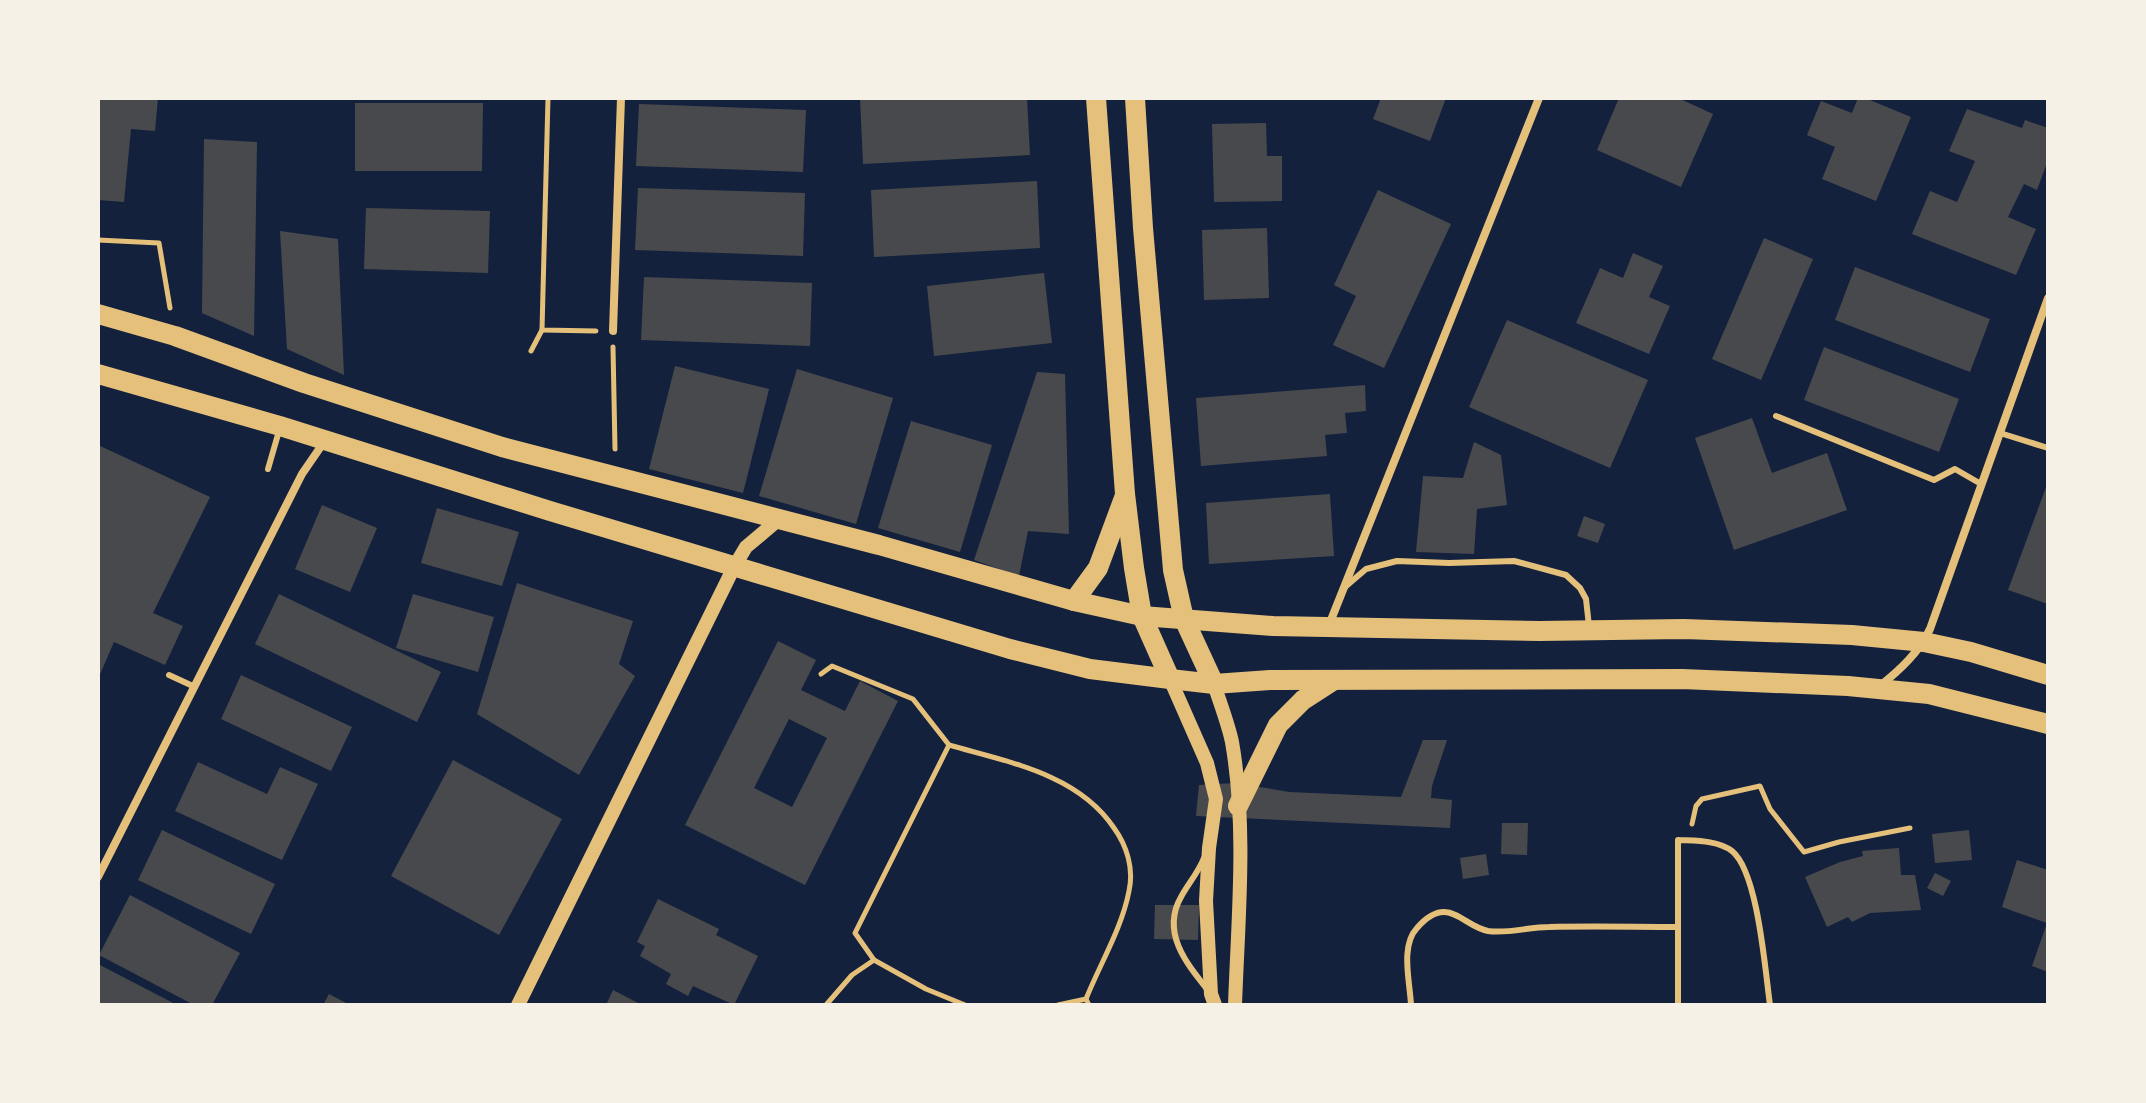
<svg xmlns="http://www.w3.org/2000/svg" width="2146" height="1103" viewBox="0 0 2146 1103" font-family="'Asap Condensed',sans-serif">
  <style>
    .building { fill: #48494c; fill-rule: evenodd }
    .lines { fill: none; stroke-linecap: round; stroke-linejoin: round }
    .path { stroke: #e5c07b; stroke-width: 5 }
    .service { stroke: #e5c07b; stroke-width: 6 }
    .minor { stroke: #e5c07b; stroke-width: 8 }
    .tertiary { stroke: #e5c07b; stroke-width: 14 }
    .primary { stroke: #e5c07b; stroke-width: 20 }
  </style>
  <rect width="100%" height="100%" fill="#14213d"/>
  <g class="building">
    <path d="M98,98h60l-3,33 -24,-2 -7,73 -26,-2z"/>
    <path d="M860,98h167l3,57 -167,9z"/>
    <path d="M1381,98h65l-16,43 -57,-22z"/>
    <path d="M1619,98h59l35,16 -32,73 -84,-37z"/>
    <path d="M1858,98h7l46,19 -35,84 -54,-22 13,-32 -28,-12 14,-34 31,12z"/>
    <path d="M355,103h128l-1,68h-127z"/>
    <path d="M639,104l167,6 -3,62 -167,-6z"/>
    <path d="M1967,109l55,19 3,-8 23,8v32l-11,30 -13,-6 -16,33 28,12 -20,46 -104,-41 18,-43 27,11 18,-41 -26,-10z"/>
    <path d="M1266,123l1,33h15v45l-68,1 -2,-78z"/>
    <path d="M204,139l53,3 -3,194 -52,-23z"/>
    <path d="M1037,181l3,67 -166,9 -3,-67z"/>
    <path d="M638,188l167,5 -2,63 -168,-6z"/>
    <path d="M1378,190l73,34 -67,144 -51,-23 23,-49 -22,-11z"/>
    <path d="M366,208l124,3 -2,62 -124,-4z"/>
    <path d="M1267,228l2,70 -65,2 -2,-70z"/>
    <path d="M280,231l58,8 6,136 -57,-26z"/>
    <path d="M1764,238l49,21 -52,121 -49,-21z"/>
    <path d="M1633,253l30,13 -14,31 21,9 -21,48 -73,-31 24,-55 23,10z"/>
    <path d="M1855,267l135,52 -20,53 -135,-52z"/>
    <path d="M1044,273l8,70 -118,13 -7,-70z"/>
    <path d="M644,277l168,6 -2,63 -169,-6z"/>
    <path d="M1507,320l141,60 -38,88 -141,-61z"/>
    <path d="M1824,347l135,52 -20,53 -135,-52z"/>
    <path d="M675,366l94,23 -26,104 -94,-24z"/>
    <path d="M797,369l96,29 -37,126 -97,-28z"/>
    <path d="M1037,372l28,2 4,160 -41,-3 -9,45 -45,-16z"/>
    <path d="M1365,385l1,26 -21,2 2,20 -22,2 2,21 -126,10 -5,-68z"/>
    <path d="M1752,418l20,55 55,-20 20,57 -113,40 -39,-112z"/>
    <path d="M911,421l81,24 -32,107 -82,-24z"/>
    <path d="M1474,442l27,13 6,50 -30,4 -3,45 -58,-2 7,-76 40,2z"/>
    <path d="M98,445l112,52 -57,116 30,13 -18,39 -51,-23 -16,37z"/>
    <path d="M2048,482v122l-40,-14z"/>
    <path d="M1330,494l4,62 -125,8 -3,-61z"/>
    <path d="M322,505l55,23 -27,64 -55,-23z"/>
    <path d="M437,508l82,24 -17,54 -81,-23z"/>
    <path d="M1584,516l21,8 -7,19 -21,-7z"/>
    <path d="M517,583l116,38 -14,43 16,12 -56,99 -102,-61z"/>
    <path d="M279,594l162,78 -24,50 -162,-78z"/>
    <path d="M413,594l81,23 -16,55 -82,-24z"/>
    <path d="M778,641l38,19 -15,30 44,21 15,-30 38,20 -93,184 -120,-60zM789,719l38,19 -35,69 -38,-19z"/>
    <path d="M241,675l111,52 -21,44 -110,-52z"/>
    <path d="M1423,740h24l-15,46 -1,12 21,2 -2,28 -254,-12 3,-31 37,-2 53,9 112,5z"/>
    <path d="M453,760l109,59 -63,116 -108,-59z"/>
    <path d="M198,762l69,32 13,-27 38,17 -36,76 -107,-49z"/>
    <path d="M1502,823h26l-1,32 -26,-1z"/>
    <path d="M162,830l113,54 -24,50 -113,-54z"/>
    <path d="M1969,830l3,30 -37,3 -3,-29z"/>
    <path d="M1899,848l2,27h14l6,35 -51,3 -18,9 -4,-5 -21,10 -22,-50 35,-15 23,-6 -1,-5z"/>
    <path d="M1486,854l3,21 -26,4 -3,-21z"/>
    <path d="M2017,860l31,10v102l-16,-6 15,-43 -45,-16z"/>
    <path d="M1935,873l16,8 -8,15 -16,-8z"/>
    <path d="M130,895l110,58 -28,52h-18l-95,-50z"/>
    <path d="M658,899l61,30 -3,6 42,21 -24,49 -41,-19 -5,10 -22,-12 5,-10 -31,-18 5,-10 -8,-4z"/>
    <path d="M1155,905h44l-1,35 -44,-1z"/>
    <path d="M98,964l79,41h-79z"/>
    <path d="M613,990l29,15h-36z"/>
    <path d="M329,994l21,11h-27z"/>
  </g>
  <g class="lines">
    <g class="path">
      <path d="M548,98l-6,232 54,1"/>
      <path d="M98,240l61,3 11,65"/>
      <path d="M613,347l2,102"/>
      <path d="M531,351l11,-21"/>
      <path d="M821,674l11,-8 81,33 36,46 -94,188 19,27"/>
      <path d="M949,745c59,17 129,29 165,83 13,18 20,41 15,63 -7,37 -29,73 -43,108l3,6"/>
      <path d="M1692,824l4,-18 6,-7 58,-13 10,23 34,43 35,-10 71,-14"/>
      <path d="M826,1005l26,-30 22,-15 52,29 39,16"/>
      <path d="M1058,1005l28,-6"/>
    </g>
    <g class="service">
      <path d="M1776,416l158,64 21,-11 26,15"/>
      <path d="M2000,433l48,15"/>
      <path d="M268,469l11,-38"/>
      <path d="M1345,587l21,-18 31,-8 52,2 65,-2 52,14 14,13 6,11 3,27"/>
      <path d="M169,675l26,12"/>
      <path d="M1204,858c-6,15 -16,26 -23,39 -20,35 5,66 26,92"/>
      <path d="M1411,1005c-1,-23 -11,-59 6,-77 31,-35 45,-2 71,3 19,3 41,-4 61,-4 43,-1 86,0 129,0"/>
      <path d="M1678,1005v-165c17,1 39,0 54,11 26,21 33,119 38,154"/>
    </g>
    <g class="minor">
      <path d="M613,331l8,-233"/>
      <path d="M1329,625l210,-527"/>
      <path d="M1881,685c20,-16 38,-33 49,-56l118,-331"/>
      <path d="M98,877l204,-403 22,-32"/>
    </g>
    <g class="tertiary">
      <path d="M1170,679l37,84 9,36 -7,49 -3,53 5,93 4,11"/>
      <path d="M1214,684c6,19 14,39 18,58 15,86 6,177 3,263"/>
      <path d="M518,1005l216,-438 12,-20 32,-27"/>
    </g>
    <g class="primary">
      <path d="M1096,98l29,396 9,74 8,48 28,63"/>
      <path d="M1135,98l8,130 30,342 11,49 30,65"/>
      <path d="M98,314l77,22 129,47 198,64 377,98 195,56 68,15 131,10 266,5 145,-2 168,6 72,7 47,10 77,23"/>
      <path d="M98,374l182,52 270,85 460,138 80,20 80,10 44,5 56,-4 412,-1 166,7 81,8 119,30"/>
      <path d="M1074,601l24,-33 26,-70"/>
      <path d="M1238,806l40,-81 25,-25 31,-20"/>
    </g>
  </g>
  <rect width="2146" height="1103" fill="none" stroke="#f6f1e7" stroke-width="200"/>
</svg>
